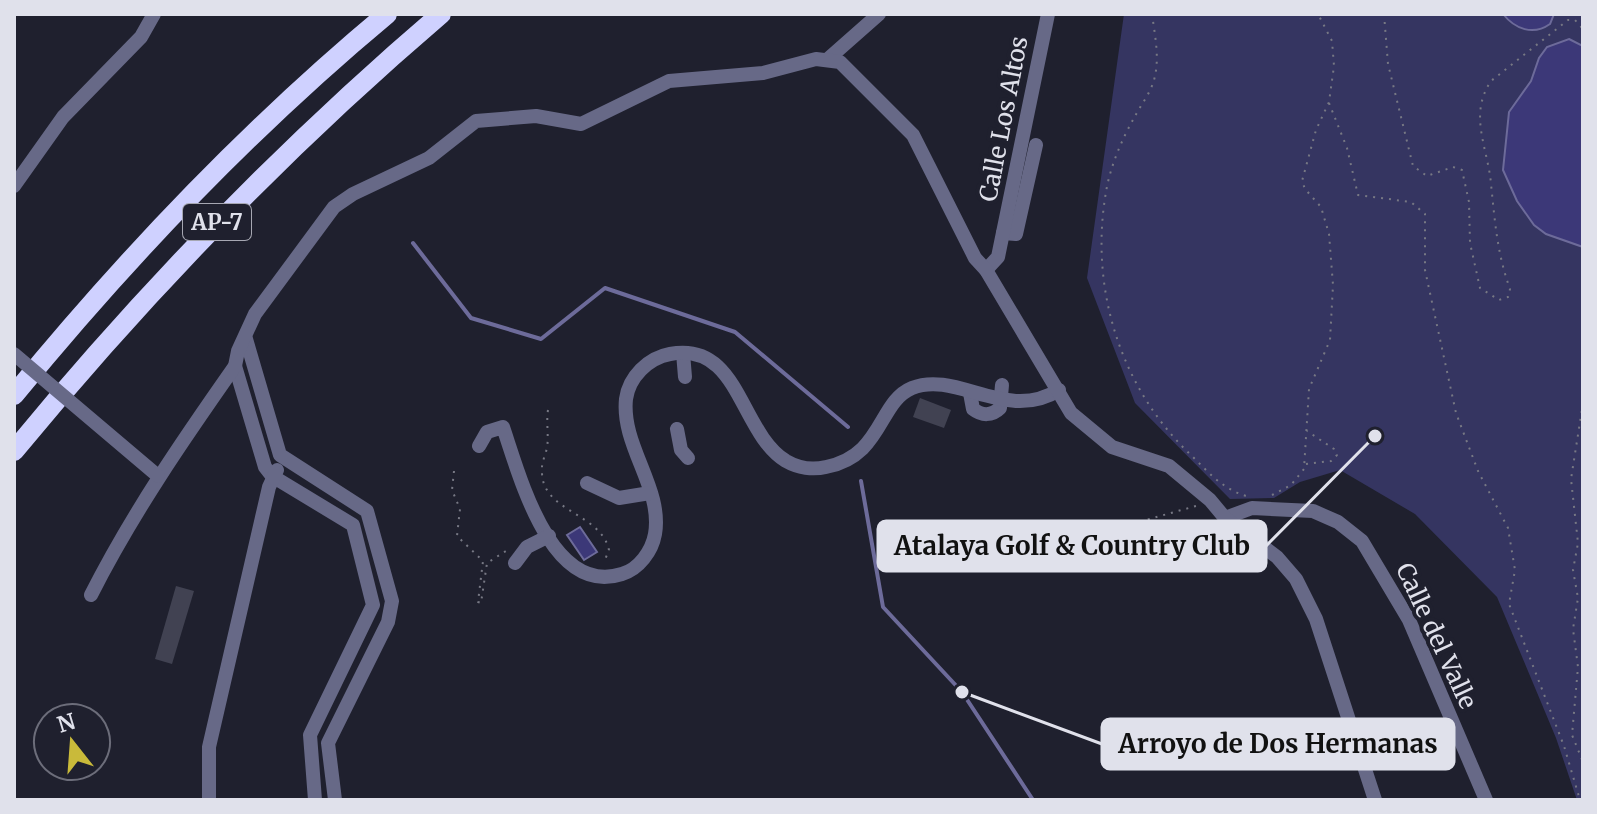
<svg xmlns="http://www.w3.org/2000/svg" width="1597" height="814" viewBox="0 0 1597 814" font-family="Merriweather,serif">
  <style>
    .green { fill: #353561 }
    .water { fill: #3c3878; stroke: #6d6b9a; stroke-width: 2 }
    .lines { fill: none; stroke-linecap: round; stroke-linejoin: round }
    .stream { stroke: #6d6b9a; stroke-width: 4 }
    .building { fill: #414252 }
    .path { stroke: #777884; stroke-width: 2; stroke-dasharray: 2 6; stroke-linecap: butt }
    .minor { stroke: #676987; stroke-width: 14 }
    .highway { stroke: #cfd1ff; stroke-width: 20 }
    .minor-bridge { stroke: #676987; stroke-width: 14 }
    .labels { text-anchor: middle; stroke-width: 8; stroke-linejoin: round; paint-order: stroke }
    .shield { fill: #1f202e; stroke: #a6a7b2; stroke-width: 2 }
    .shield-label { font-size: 22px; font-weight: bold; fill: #e0e1eb }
    .street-label { font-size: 24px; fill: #e0e1eb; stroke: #1f202e }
    .leader { fill: none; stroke: #e0e1eb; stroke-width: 3 }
    .callout-dot { fill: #e0e1eb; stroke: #1f202e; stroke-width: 3 }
    .callout { fill: #e0e1eb; stroke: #e0e1eb; stroke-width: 3 }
    .callout-label { font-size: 26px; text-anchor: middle; font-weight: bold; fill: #111 }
  </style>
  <rect width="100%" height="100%" fill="#1f202e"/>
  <path class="green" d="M1124,14h459v786h-6l-21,-62 -59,-141 -82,-83 -75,-44 -40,12 -26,16 -44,1 -95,-96 -48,-125z"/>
  <g class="water">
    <path d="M1503,14h51l-4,10c-17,12 -35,5 -47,-10z"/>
    <path d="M1569,39l14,7v201l-37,-13 -12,-9 -17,-24 -14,-31 6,-58 22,-31 8,-23 8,-11z"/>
    <path d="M580,527l17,25 -13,8 -17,-25z"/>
  </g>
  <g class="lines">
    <g class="stream">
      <path d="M413,243l58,75 70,21 64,-51 130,44 113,95"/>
      <path d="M861,481l22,126 79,85 71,108"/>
    </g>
  </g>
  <g class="building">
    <path d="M920,398l31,12 -7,18 -31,-11z"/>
    <path d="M176,586l18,5 -22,73 -17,-5z"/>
  </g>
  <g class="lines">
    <g class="path">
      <path d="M1152,14c3,22 8,45 2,66 -4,14 -14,26 -20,38 -12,21 -24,49 -28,74 -17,97 15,198 87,265 16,16 30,32 53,39"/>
      <path d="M1384,14l4,50 25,102 14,10 26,-9 9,3 7,32 1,41 10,45 19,12 9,-3 2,-8c-13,-36 -15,-67 -19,-105 -3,-36 -23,-69 0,-103l77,-61h7l8,9"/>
      <path d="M1329,103l18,45 11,47 53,7 14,12v56l31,143 22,58 30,57 7,42 -6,34 55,142 16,54"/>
      <path d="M1583,403l-12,76 7,64 -5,27 5,28 -5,31 5,38 -6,68 11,27"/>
      <path d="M548,410c-2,13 1,25 -1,38 -2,8 -6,16 -5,24 0,40 59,41 67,78l-5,12"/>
      <path d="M1306,464l25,-3 6,-6 -3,-6 -27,-18"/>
      <path d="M454,471l-2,19 8,19 -3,27 26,25 -5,41 3,1 6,-40 19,-12"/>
      <path d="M1272,495l19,-10 13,-16 5,-80 21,-49 3,-55 -4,-51 -8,-27 -16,-18 -3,-8 14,-51 13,-28 5,-36 -2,-25 -14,-27"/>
      <path d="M1063,543l133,-37"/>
    </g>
    <g class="minor">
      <path d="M828,59l51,-45"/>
      <path d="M14,186l49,-69 78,-80 13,-23"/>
      <path d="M1003,233l13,1 20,-89"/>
      <path d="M986,270l12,-13 50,-243"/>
      <path d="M246,339l34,116 87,56 25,90 -4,21 -60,121 7,57"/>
      <path d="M683,353l2,24"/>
      <path d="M235,366l30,101 7,9 81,49 20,80 -63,130 5,65"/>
      <path d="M970,393l3,16c9,7 19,7 27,-1l2,-23"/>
      <path d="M677,429l4,21 7,8"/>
      <path d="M479,446l8,-14 16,-5c17,50 48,170 119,147 17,-5 30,-23 33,-40 8,-46 -34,-88 -29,-135 3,-22 22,-41 44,-45 70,-13 69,78 116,107 12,7 27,9 40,6 57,-11 52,-65 86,-79 45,-18 94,35 147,2"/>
      <path d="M587,483l32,15 31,-5"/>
      <path d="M1225,518l27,-10 61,3 25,11 24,19 47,79 77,180"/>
      <path d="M515,563l12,-16 22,-11"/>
      <path d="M91,595c41,-81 92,-155 144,-229l3,-15 17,-37 79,-107 19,-13 76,-36 47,-37 60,-5 45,8 88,-43 94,-8 53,-14 24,3 73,73 62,123 11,12 85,143 41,34 57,19 41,34 15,18 52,39 19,22 20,40 59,181"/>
      <path d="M209,800v-53l60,-260 8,-17"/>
    </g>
    <g class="highway">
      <path d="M14,395c113,-138 236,-267 373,-381"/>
      <path d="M14,451c131,-159 270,-303 427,-437"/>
    </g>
    <path class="minor-bridge" d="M14,354l144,122"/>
  </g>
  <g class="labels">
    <rect class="shield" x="183" y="204" width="68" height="36" rx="6"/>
    <g class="shield-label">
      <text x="217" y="230">AP-7</text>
    </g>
    <g class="street-label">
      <text transform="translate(1004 119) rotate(-79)" y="8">Calle Los Altos</text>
      <text transform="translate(1436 636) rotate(65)" y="8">Calle del Valle</text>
    </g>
  </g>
  <path class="leader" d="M1375 436L1266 546M962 692L1102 744"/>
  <g class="callout-dot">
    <circle cx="1375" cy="436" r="8"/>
    <circle cx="962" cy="692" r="8"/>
  </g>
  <g class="callout">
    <rect x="878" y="521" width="388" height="50" rx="8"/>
    <rect x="1102" y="719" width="352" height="50" rx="8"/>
  </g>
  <g class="callout-label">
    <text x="1072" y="555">Atalaya Golf &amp; Country Club</text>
    <text x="1278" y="753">Arroyo de Dos Hermanas</text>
  </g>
  <rect width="1597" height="814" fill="none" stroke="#e0e1eb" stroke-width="32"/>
  <g transform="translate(72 742) rotate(343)"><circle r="38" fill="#1f202e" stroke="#6c6d7a" stroke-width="2"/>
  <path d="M0-6L14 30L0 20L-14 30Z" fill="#c9ba3a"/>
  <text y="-12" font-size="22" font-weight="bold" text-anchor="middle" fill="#e0e1eb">N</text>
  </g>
</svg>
